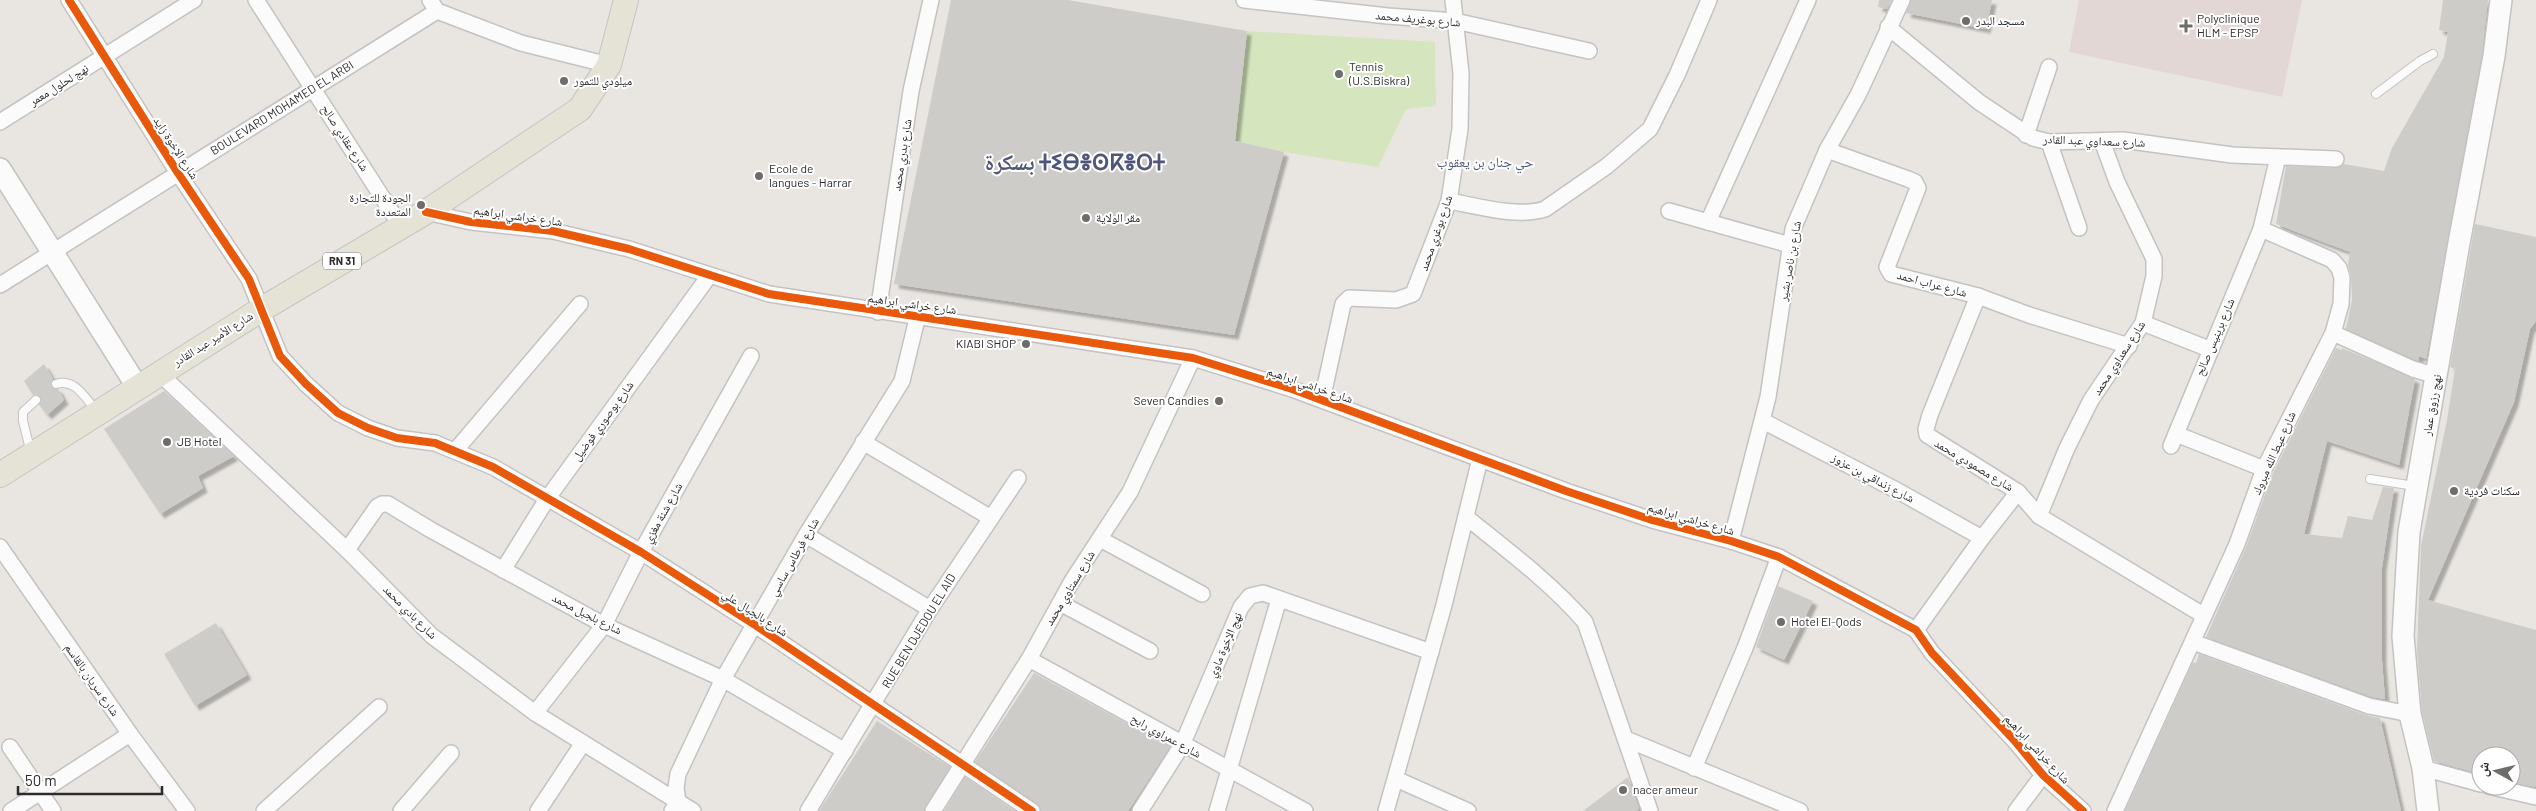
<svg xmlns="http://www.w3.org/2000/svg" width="2536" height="811" viewBox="0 0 2536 811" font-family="Barlow,'Noto Naskh Arabic','Noto Sans Tifinagh',sans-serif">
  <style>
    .medical { fill: #e2d7d5 }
    .pitch { fill: #d5e5bd }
    .building { fill: #ceccc9; filter: url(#shadow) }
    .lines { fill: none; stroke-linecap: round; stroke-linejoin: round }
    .service-casing { stroke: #c4c2c2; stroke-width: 10 }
    .minor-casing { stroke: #c4c2c2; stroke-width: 18 }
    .secondary-casing { stroke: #c4c2c2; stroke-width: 24 }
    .primary-casing { stroke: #c5c4c2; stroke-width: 26 }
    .service { stroke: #fcfbfb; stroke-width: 8 }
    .minor { stroke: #fcfbfb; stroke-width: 15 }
    .secondary { stroke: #fcfbfb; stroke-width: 21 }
    .primary { stroke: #e5e2d6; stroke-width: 24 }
    .cycleway-casing { stroke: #fff; stroke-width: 11 }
    .cycleway { stroke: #e8590c; stroke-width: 8 }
    .poi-dot { fill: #6e6d6c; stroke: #fff; stroke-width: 2 }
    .labels { text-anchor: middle; stroke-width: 4; stroke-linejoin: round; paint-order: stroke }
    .shield { fill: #fff; stroke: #6b6b6b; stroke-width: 1 }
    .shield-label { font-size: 11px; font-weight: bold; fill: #2c2c2c }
    .street-label { font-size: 12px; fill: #2c2c2c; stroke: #fff }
    .poi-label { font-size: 12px; fill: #2c2c2c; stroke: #fff; text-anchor: start }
    .neighbourhood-label { font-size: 14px; fill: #505679; stroke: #fff }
    .town-label { font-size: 22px; font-weight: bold; fill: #505679; stroke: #fff }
  </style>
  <defs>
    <filter id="shadow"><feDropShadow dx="4.5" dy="4.5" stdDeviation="1" flood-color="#0004"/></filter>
  </defs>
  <rect width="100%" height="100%" fill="#e9e6e2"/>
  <path class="medical" d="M2079,0h223l-20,97 -213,-45z"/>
  <path class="pitch" d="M1247,31l188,11 1,64 -30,3 -28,58 -94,-15 -49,-11z"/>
  <g class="building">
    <path d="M951,0h117l179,31 -12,110 49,11 -50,183 -340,-51z"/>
    <path d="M1879,0h13l-5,9 -9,-2z"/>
    <path d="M1911,0h81l-6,29 -80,-16z"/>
    <path d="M2443,0h45l-6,54 -56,305 -7,-3 -1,5 -72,-32 6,-29 -1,-24 -3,-11 2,-13 -74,-28 10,-58 50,2 8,-4 40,7 8,-23 52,-91 4,-25 -9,-2z"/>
    <path d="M2475,224l61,13v84l-6,8 -16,73 -86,198 108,30v157l-25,-5v-26h-30v18l-47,-13 -12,-49 -5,-61 4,-105 26,-126 8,-51 -5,-2z"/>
    <path d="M2336,348l6,2v-2l73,31 -16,86 -72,-24 -23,93 38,4 6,-22 24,4 11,-33 11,1 -12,79v94l3,38 -13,-2 -166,-60 40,-90 27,-74z"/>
    <path d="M44,364l9,15 -2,8 7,2 6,11 -17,15 -8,-10 1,-8 -7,-2 -9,-14z"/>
    <path d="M164,391l70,65 -36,20 5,12 -43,26 -56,-85z"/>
    <path d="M1778,586l35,15 -29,59 -28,-13z"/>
    <path d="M216,623l31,52 -52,31 -31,-52z"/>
    <path d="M2199,654l167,61 14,3 21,93h-276l68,-149 3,1z"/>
    <path d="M1034,673l136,74 -42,64h-87l-4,-8 -62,-41z"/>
    <path d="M877,721l73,46 -26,44h-105z"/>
    <path d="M965,777l50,34h-71z"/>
    <path d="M1628,777l11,32 -3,2h-53z"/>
  </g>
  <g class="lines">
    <defs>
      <g id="service">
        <path d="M2376,94l44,-33 13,-7"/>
        <path d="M56,384c19,-6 28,13 40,26"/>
        <path d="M31,453l-8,-32v-9l13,-12"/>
        <path d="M2370,479l45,7"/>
      </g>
      <g id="minor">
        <path d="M69,0l109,173 71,106 31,77 26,28 32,29 30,15 29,10 38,5 58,24 148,85 114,73 277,186"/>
        <path d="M256,0l144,225"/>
        <path d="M430,0l7,11 84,32 88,22"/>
        <path d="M1244,0l144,16 67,5 134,30"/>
        <path d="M1888,27l91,75 54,36 16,4 74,-2 109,15 104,4"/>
        <path d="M0,122l194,-122"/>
        <path d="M2026,135l23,-68"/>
        <path d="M2049,142l30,86"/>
        <path d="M1827,150l81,29 7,3 3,6 -31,79 4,7 87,22 51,19 100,31"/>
        <path d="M1449,201c28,5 69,17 96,8l62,-43 43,-37 27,-54 32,-75"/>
        <path d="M1669,211l121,34"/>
        <path d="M426,212l45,10 82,9 76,18 140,45 424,64 99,31 274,102 86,29 79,21 48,16 137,73 16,23 82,87 29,35 40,36"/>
        <path d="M1708,222l100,-222"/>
        <path d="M0,285l437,-274"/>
        <path d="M1978,296l-48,119 -4,14 1,6 91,57 21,24 164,99"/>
        <path d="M878,312l33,-221 20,-91"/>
        <path d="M2143,323l66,26"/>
        <path d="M2333,333l80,36 24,7"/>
        <path d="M159,373l188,177 85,86 103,77 158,98"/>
        <path d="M1322,400l21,-96 6,-6 47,2 17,-6 36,-93 11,-72 1,-56 -8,-73"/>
        <path d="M1763,421l135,70 84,47"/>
        <path d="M2176,434l88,35"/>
        <path d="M863,442l128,76"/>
        <path d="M2171,446l90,-217"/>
        <path d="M455,451l125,-147"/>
        <path d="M2039,516l28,-68 24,-48 52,-77 11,-47v-17l-37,-77 -15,-41"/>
        <path d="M1466,517c41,33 84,65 119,105l65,189"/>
        <path d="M806,535l124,74"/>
        <path d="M1100,539l102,55"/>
        <path d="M1731,541l37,-144 25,-168 34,-79 31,-55 44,-95"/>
        <path d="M0,547l130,187 57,77"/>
        <path d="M347,550l30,-43 5,-3h6l43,26 173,95 119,54 122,72"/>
        <path d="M503,570l44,-71 162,-223"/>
        <path d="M1060,603l90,48"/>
        <path d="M1916,630l66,-92 36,-46"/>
        <path d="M2193,642l176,64 41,8"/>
        <path d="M1029,659l276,152"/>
        <path d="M535,713l69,-88 37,-73 110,-196"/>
        <path d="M1626,739l174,72"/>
        <path d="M10,747l43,64"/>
        <path d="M1694,768l51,-120 34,-91"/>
        <path d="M2423,768l58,16"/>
        <path d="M1396,779l72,32"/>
        <path d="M2488,786l48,11"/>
        <path d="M11,811l119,-77"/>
        <path d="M264,811l115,-104"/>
        <path d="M401,811l50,-58"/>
        <path d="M538,811l45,-68"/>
        <path d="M672,811l6,-9 -2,-14 2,-14 45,-95 83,-144 96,-154 16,-66"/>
        <path d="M808,811l122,-202 88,-131"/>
        <path d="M933,811l96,-152 43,-78 58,-89 63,-134"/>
        <path d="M1140,811l42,-66 59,-138 9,-11 13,-3 168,59"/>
        <path d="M1217,811l62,-212"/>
        <path d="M1386,811l58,-206 36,-146"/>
        <path d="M2016,811l27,-36"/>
        <path d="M2115,811l122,-267 27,-75 69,-136 8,-29 1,-26 -3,-10 -7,-8 -71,-31 17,-72"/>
      </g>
      <g id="secondary">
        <path d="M0,169l138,219"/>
        <path d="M2428,811l-5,-43 -13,-54 -7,-78 6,-104 50,-289 35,-187 7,-56"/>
      </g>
      <path id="primary" d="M0,475l262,-166 164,-97 154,-103 29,-44 17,-65"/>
    </defs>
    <use href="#service" class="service-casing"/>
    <use href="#minor" class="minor-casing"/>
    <use href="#secondary" class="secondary-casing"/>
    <use href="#primary" class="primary-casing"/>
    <use href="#service" class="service"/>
    <use href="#minor" class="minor"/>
    <use href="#secondary" class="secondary"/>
    <use href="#primary" class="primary"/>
    <defs>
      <g id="cycleway">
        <path d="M69,0l109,173 71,106 31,77 26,28 32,29 30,15 29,10 38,5 58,24 148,85 114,73 277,186"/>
        <path d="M426,212l45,10 82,9 76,18 140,45 424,64 99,31 274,102 86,29 79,21 48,16 137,73 16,23 82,87 29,35 40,36"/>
      </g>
    </defs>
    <use href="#cycleway" class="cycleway-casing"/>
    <use href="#cycleway" class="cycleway"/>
  </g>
  <g class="poi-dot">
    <circle cx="1966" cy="21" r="5"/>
    <path d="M2183.5 18.5h5v5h5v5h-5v5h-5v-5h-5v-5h5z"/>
    <circle cx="1339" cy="74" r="5"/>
    <circle cx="564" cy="81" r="5"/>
    <circle cx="759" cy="176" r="5"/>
    <circle cx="421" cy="205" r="5"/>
    <circle cx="1086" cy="218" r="5"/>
    <circle cx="1026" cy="344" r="5"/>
    <circle cx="1219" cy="401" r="5"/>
    <circle cx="167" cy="442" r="5"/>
    <circle cx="2454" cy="491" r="5"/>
    <circle cx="1781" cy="622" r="5"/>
    <circle cx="1623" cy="790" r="5"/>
  </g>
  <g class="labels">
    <rect class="shield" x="323" y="252.5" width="38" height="17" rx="4"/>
    <g class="shield-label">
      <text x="342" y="265">RN 31</text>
    </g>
    <g class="street-label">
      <text transform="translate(1418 19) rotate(5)" y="4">شارع بوغريف محمد</text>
      <text transform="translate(59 85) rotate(-32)" y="4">نهج لحلول معمر</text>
      <text transform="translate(282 108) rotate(-32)" y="4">BOULEVARD MOHAMED EL ARBI</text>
      <text transform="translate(345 138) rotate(57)" y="4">شارع عقادي صالح</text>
      <text transform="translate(2094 141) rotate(2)" y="4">شارع سعداوي عبد القادر</text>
      <text transform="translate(176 148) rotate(57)" y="4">شارع الإخوة زايد</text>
      <text transform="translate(902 155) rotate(-81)" y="4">شارع بدري محمد</text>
      <text transform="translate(518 216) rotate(8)" y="4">شارع خراشي ابراهيم</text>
      <text transform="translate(1436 233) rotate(-71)" y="4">شارع بوغري محمد</text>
      <text transform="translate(1790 261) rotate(-80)" y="4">شارع بن ناصر بشير</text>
      <text transform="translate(1932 284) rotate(15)" y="4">شارع عراب احمد</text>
      <text transform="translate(912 304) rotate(8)" y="4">شارع خراشي ابراهيم</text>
      <text transform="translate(2215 337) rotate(-67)" y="4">شارع برينيس صالح</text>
      <text transform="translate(213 339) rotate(-32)" y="4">شارع الأمير عبد القادر</text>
      <text transform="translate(2119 358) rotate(-57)" y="4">شارع سعداوي محمد</text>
      <text transform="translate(1310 385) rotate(19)" y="4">شارع خراشي ابراهيم</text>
      <text transform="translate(2432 405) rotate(-80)" y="4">نهج رزوق عمار</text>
      <text transform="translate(603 421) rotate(-54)" y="4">شارع بوصوري فوضيل</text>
      <text transform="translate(2274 453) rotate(-66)" y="4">شارع عيط الله مبروك</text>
      <text transform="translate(1974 465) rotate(31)" y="4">شارع مصمودي محمد</text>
      <text transform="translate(1873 478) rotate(28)" y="4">شارع زنداقي بن عزوز</text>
      <text transform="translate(663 513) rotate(-61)" y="4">شارع شنة مغزي</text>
      <text transform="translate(1691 519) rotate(16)" y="4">شارع خراشي ابراهيم</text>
      <text transform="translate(794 557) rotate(-60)" y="4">شارع فرطاس ساسي</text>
      <text transform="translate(1070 588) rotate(-59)" y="4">شارع سمتاوي محمد</text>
      <text transform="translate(410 612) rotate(45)" y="4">شارع بادي محمد</text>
      <text transform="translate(755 613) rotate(33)" y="4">شارع بالجبال علي</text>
      <text transform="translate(587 614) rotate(27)" y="4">شارع بلجبل محمد</text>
      <text transform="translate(919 631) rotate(-59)" y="4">RUE BEN DJEDOU EL AID</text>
      <text transform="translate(1225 645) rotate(-67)" y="4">نهج الإخوة ماوي</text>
      <text transform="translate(92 680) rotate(55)" y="4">شارع سريان بالقاسم</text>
      <text transform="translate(1166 736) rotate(29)" y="4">شارع عمراوي رابح</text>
      <text transform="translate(2037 749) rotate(47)" y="4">شارع خراشي ابراهيم</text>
    </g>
    <g class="poi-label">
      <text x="2197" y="23">Polyclinique<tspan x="2197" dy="14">HLM - EPSP</tspan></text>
      <text x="1976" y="25">مسجد البدر</text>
      <text x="1349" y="71">Tennis<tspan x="1349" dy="14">(U.S.Biskra)</tspan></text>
      <text x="574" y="85">ميلودي للتمور</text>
      <text x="769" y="173">Ecole de<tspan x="769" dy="14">langues - Harrar</tspan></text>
      <text x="411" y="202" text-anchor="end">الجودة للتجارة<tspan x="411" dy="14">المتعددة</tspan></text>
      <text x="1096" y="222">مقر الولاية</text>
      <text x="1016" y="348" text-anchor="end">KIABI SHOP</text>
      <text x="1209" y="405" text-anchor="end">Seven Candies</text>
      <text x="177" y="446">JB Hotel</text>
      <text x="2464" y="495">سكنات فردية</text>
      <text x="1791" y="626">Hotel El-Qods</text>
      <text x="1633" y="794">nacer ameur</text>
    </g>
    <g class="neighbourhood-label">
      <text x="1485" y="167">حي جنان بن يعقوب</text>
    </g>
    <g class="town-label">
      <text x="1075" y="170">بسكرة ⵜⵉⴱⴻⵙⴽⴻⵔⵜ</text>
    </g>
  </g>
  <g transform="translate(2496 771) rotate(278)"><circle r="24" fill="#ffffff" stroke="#ababab"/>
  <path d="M0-4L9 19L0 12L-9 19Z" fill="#6e6d6c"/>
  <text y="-8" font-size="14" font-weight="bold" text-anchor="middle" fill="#2c2c2c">ش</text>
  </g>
  <path d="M18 786v8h144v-8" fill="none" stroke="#2c2c2c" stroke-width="2.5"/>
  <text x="25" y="786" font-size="15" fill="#2c2c2c" stroke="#ffffff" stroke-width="4" paint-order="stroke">50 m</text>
</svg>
